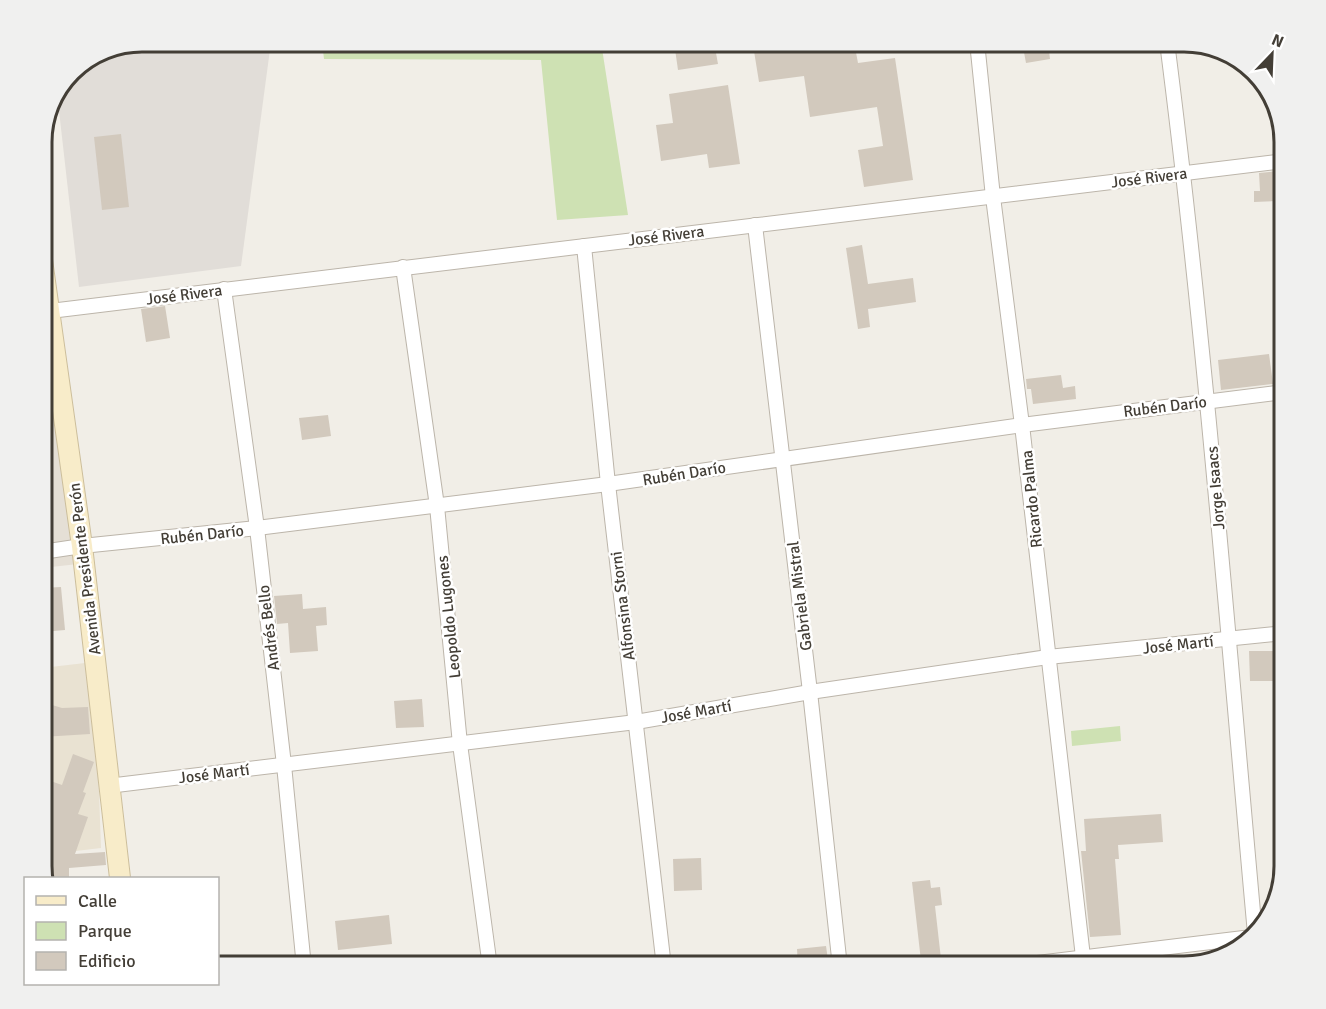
<svg xmlns="http://www.w3.org/2000/svg" width="1326" height="1009" viewBox="0 0 1326 1009" font-family="Signika,sans-serif">
  <style>
    .residential { fill: #e5dfd5 }
    .industrial { fill: #e1ddd8 }
    .education { fill: #e9e2d2 }
    .green { fill: #cee1b3 }
    .building { fill: #d2c9bd }
    .lines { fill: none; stroke-linecap: round; stroke-linejoin: round }
    .street-casing { stroke: #bcb5aa; stroke-width: 16 }
    .secondary-casing { stroke: #ccbe9b; stroke-width: 22 }
    .street { stroke: #fff; stroke-width: 14 }
    .secondary { stroke: #f8ecc9; stroke-width: 20 }
    .labels { text-anchor: middle; stroke-width: 5; stroke-linejoin: round; paint-order: stroke }
    .street-label { font-size: 16px; fill: #433e36; stroke: #fff }
    .rim { fill: none; stroke: #433e36; stroke-width: 3 }
  </style>
  <rect width="100%" height="100%" fill="#f1eee7"/>
  <path class="residential" d="M42,287l36,277 -36,4z"/>
  <path class="industrial" d="M143,42h128l-30,224 -162,21 -22,-194 19,-26z"/>
  <path class="education" d="M85,663l12,73 4,112 -59,7v-187z"/>
  <g class="green">
    <path d="M322,42h279l27,173 -71,5 -16,-160 -217,-1z"/>
    <path d="M1120,726l1,15 -49,5 -1,-15z"/>
    <path d="M1232,953l-5,4 -44,10h-67z"/>
  </g>
  <g class="building">
    <path d="M674,42h40l4,22 -40,6z"/>
    <path d="M819,42h35l4,21 37,-5 18,122 -49,7 -6,-37 25,-4 -6,-39 -67,10 -6,-41 -45,6 -5,-31z"/>
    <path d="M1022,42h26l2,17 -24,4z"/>
    <path d="M728,85l12,79 -31,4 -2,-14 -46,7 -5,-36 17,-2 -4,-29z"/>
    <path d="M121,134l8,73 -27,3 -8,-73z"/>
    <path d="M1278,171l1,30 -25,1v-11h6l-1,-18z"/>
    <path d="M862,245l6,39 45,-6 3,24 -48,7 2,18 -12,2 -12,-81z"/>
    <path d="M165,306l5,32 -24,4 -5,-33z"/>
    <path d="M1269,354l4,30 -52,6 -3,-30z"/>
    <path d="M1061,375l2,13 12,-2 1,13 -43,5 -2,-15h-4l-1,-10z"/>
    <path d="M328,415l3,21 -29,4 -3,-22z"/>
    <path d="M61,587l4,43 -23,2v-44z"/>
    <path d="M302,594l1,15 23,-2 1,18 -11,1 2,25 -28,2 -2,-30 -11,1 -3,-28z"/>
    <path d="M1249,651h35v30h-34z"/>
    <path d="M422,699l2,28 -28,1 -2,-27z"/>
    <path d="M42,702l20,6 26,-1 2,27 -48,3z"/>
    <path d="M73,754l21,8 -11,30 3,1 -8,21 10,3 -13,37 30,-2 1,13 -37,3v11h-25l-2,-7v-94l20,7z"/>
    <path d="M1161,814l2,28 -45,3 1,14h-4l6,76 -31,2 -9,-86h5l-2,-32z"/>
    <path d="M701,858l1,32 -28,1 -1,-32z"/>
    <path d="M930,880l1,8 9,-1 2,18 -7,1 6,53 -20,2 -9,-79z"/>
    <path d="M389,915l3,29 -54,6 -3,-29z"/>
    <path d="M826,946l3,21h-31l-1,-18z"/>
  </g>
  <g class="lines">
    <defs>
      <g id="street">
        <path d="M977,42l16,155 29,228 61,532"/>
        <path d="M1167,42c38,296 61,595 88,892"/>
        <path d="M755,225l55,467 30,275"/>
        <path d="M584,246l24,238 56,483"/>
        <path d="M403,267l34,239 23,238 30,223"/>
        <path d="M224,289l33,239 27,237 20,202"/>
        <path d="M42,312l1242,-151"/>
        <path d="M42,552l40,-6 175,-18 351,-44 414,-59 262,-33"/>
        <path d="M108,786l528,-64 174,-30 238,-35 236,-24"/>
        <path d="M1005,967l247,-30"/>
      </g>
      <path id="secondary" d="M42,260l40,286 38,332"/>
    </defs>
    <use href="#street" class="street-casing"/>
    <use href="#secondary" class="secondary-casing"/>
    <use href="#street" class="street"/>
    <use href="#secondary" class="secondary"/>
  </g>
  <g class="labels">
    <g class="street-label">
      <text transform="translate(1149 177) rotate(-7)" y="6">José Rivera</text>
      <text transform="translate(666 235) rotate(-7)" y="6">José Rivera</text>
      <text transform="translate(184 294) rotate(-7)" y="6">José Rivera</text>
      <text transform="translate(1165 406) rotate(-7)" y="6">Rubén Darío</text>
      <text transform="translate(684 473) rotate(-9)" y="6">Rubén Darío</text>
      <text transform="translate(1215 488) rotate(-95)" y="6">Jorge Isaacs</text>
      <text transform="translate(1031 499) rotate(-96)" y="6">Ricardo Palma</text>
      <text transform="translate(202 534) rotate(-6)" y="6">Rubén Darío</text>
      <text transform="translate(84 569) rotate(-97)" y="6">Avenida Presidente Perón</text>
      <text transform="translate(799 596) rotate(-97)" y="6">Gabriela Mistral</text>
      <text transform="translate(622 606) rotate(-97)" y="6">Alfonsina Storni</text>
      <text transform="translate(448 617) rotate(-96)" y="6">Leopoldo Lugones</text>
      <text transform="translate(268 628) rotate(-97)" y="6">Andrés Bello</text>
      <text transform="translate(1178 644) rotate(-6)" y="6">José Martí</text>
      <text transform="translate(696 711) rotate(-10)" y="6">José Martí</text>
      <text transform="translate(214 773) rotate(-7)" y="6">José Martí</text>
    </g>
  </g>
  <path d="M0 0H1326V1009H0ZM142 52H1184A90 90 0 0 1 1274 142V866A90 90 0 0 1 1184 956H142A90 90 0 0 1 52 866V142A90 90 0 0 1 142 52Z" fill="#f0f0ef" fill-rule="evenodd"/>
  <path class="rim" d="M142 52H1184A90 90 0 0 1 1274 142V866A90 90 0 0 1 1184 956H142A90 90 0 0 1 52 866V142A90 90 0 0 1 142 52Z"/>
  <rect x="24" y="877" width="195" height="108" fill="#ffffff" stroke="#b4b2af" stroke-width="1.5"/>
  <rect x="36" y="896" width="30" height="9" fill="#f8ecc9" stroke="#b4b2af" stroke-width="1.5"/>
  <text x="78" y="907" font-size="18" fill="#433e36">Calle</text>
  <rect x="36" y="922" width="30" height="18" fill="#cee1b3" stroke="#b4b2af" stroke-width="1.5"/>
  <text x="78" y="937" font-size="18" fill="#433e36">Parque</text>
  <rect x="36" y="952" width="30" height="18" fill="#d2c9bd" stroke="#b4b2af" stroke-width="1.5"/>
  <text x="78" y="967" font-size="18" fill="#433e36">Edificio</text>
  <g transform="translate(1272 54) rotate(23)" stroke="#ffffff" stroke-width="4.5" paint-order="stroke">
  <path d="M0-4.5L10 22L0 15L-10 22Z" fill="#433e36"/>
  <text y="-9" font-size="16" font-weight="bold" text-anchor="middle" fill="#433e36">N</text>
  </g>
</svg>
